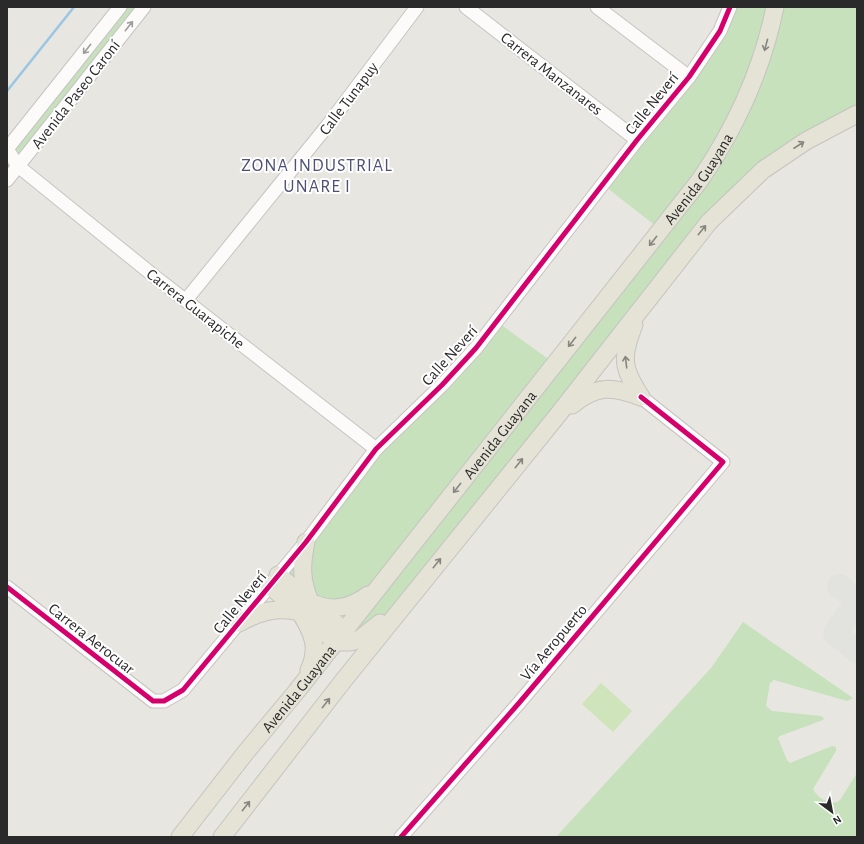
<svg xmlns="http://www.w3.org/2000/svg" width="864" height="844" viewBox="0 0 864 844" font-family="'Alegreya Sans',sans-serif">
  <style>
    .green { fill: #c6e1bc }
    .pitch { fill: #cfe4ba }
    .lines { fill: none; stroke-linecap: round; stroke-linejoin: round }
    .stream { stroke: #9ac6e3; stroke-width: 2.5 }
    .taxiway { stroke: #e2e2df; stroke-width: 24 }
    .minor-casing { stroke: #c5c4c4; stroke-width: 15 }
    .major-casing { stroke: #c4c4c1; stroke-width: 19 }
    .minor { stroke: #fcfbfa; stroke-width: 13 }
    .major { stroke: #e5e3d5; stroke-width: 17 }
    .cycleway-casing { stroke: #fff; stroke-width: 8 }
    .cycleway { stroke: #d6006c; stroke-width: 5 }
    .oneway { stroke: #9e9d9c }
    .oneway2 { stroke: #888680 }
    .labels { text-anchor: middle; stroke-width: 4; stroke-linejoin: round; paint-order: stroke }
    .street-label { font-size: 16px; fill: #2a2a2a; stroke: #fff }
    .quarter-label { font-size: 18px; letter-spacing: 1px; fill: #4e5077; stroke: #fff }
  </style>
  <rect width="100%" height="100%" fill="#e8e6e0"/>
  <g class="green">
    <path d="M120,7h24l-137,173v-16l10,2 -10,-17z"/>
    <path d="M729,7h128v107l-96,58 -342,413 -51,49 -23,-3 35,-45 -50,23 -52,-34 98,-126 120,-128 59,43 106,-134 -59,-46 87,-107z"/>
    <path d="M743,622l110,76 -6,3 -73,-21 -4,3 -4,23 6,5 49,5 3,2 -1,2 -43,16 -2,2 9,22 3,3 42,-17 4,1v4l-23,38c4,9 19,18 27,11l17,-27v64h-301l155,-169z"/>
  </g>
  <path class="pitch" d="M601,683l31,28 -19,21 -31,-28z"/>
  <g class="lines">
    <path class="stream" d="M7,91l67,-84"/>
    <g class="taxiway">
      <path d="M839,586l18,13"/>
      <path d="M857,602l-22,31 22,18"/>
    </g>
    <defs>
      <g id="minor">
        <path d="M466,7l171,133"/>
        <path d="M597,7l92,70"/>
        <path d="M7,149l11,17 136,110 222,173"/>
        <path d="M7,149l113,-142"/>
        <path d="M7,180l137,-173"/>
        <path d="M186,300l142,-175 89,-118"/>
        <path d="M7,587l146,114h11l19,-11 123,-148 70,-93 66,-64 34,-37 161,-208 52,-63 31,-46 10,-24"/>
        <path d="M401,837l118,-134 204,-241 -82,-65"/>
      </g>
      <g id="major">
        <path d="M634,325c-13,32 -12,43 7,72"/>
        <path d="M572,405c25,-20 40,-19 69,-8"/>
        <path d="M306,542c-5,24 -5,37 4,60 21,10 39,7 58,-7"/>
        <path d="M278,575l67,56 5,10"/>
        <path d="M269,585l67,57h15l9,-3 20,-16"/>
        <path d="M239,623c20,-11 38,-17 61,-11 12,20 20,35 9,58"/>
        <path id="s1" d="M180,837l66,-85 50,-60 404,-512c36,-53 62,-109 75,-173"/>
        <path d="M222,837l121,-156 214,-265 152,-194 54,-52 43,-29 51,-27"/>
      </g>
    </defs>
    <use href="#minor" class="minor-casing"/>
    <use href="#major" class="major-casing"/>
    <use href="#minor" class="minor"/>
    <use href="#major" class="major"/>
    <defs>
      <g id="cycleway">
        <path d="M7,587l146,114h11l19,-11 123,-148 70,-93 66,-64 34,-37 161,-208 52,-63 31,-46 10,-24"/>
        <path d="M401,837l118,-134 204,-241 -82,-65"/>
      </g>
    </defs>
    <use href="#cycleway" class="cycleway-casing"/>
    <use href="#cycleway" class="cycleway"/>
  </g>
  <defs><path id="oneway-shaft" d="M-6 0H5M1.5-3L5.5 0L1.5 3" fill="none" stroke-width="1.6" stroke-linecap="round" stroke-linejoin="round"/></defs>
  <g class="oneway">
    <use href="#oneway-shaft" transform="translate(129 26) rotate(-52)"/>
    <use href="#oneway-shaft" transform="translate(87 49) rotate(128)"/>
  </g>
  <g class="oneway2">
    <use href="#oneway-shaft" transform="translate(766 45) rotate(105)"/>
    <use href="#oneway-shaft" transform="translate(799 145) rotate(-33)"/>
    <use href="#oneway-shaft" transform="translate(702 230) rotate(-51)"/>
    <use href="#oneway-shaft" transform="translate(653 241) rotate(128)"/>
    <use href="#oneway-shaft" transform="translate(572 342) rotate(128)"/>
    <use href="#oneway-shaft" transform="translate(626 362) rotate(-97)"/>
    <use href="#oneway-shaft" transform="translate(519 463) rotate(-51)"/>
    <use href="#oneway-shaft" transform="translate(457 488) rotate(128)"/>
    <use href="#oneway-shaft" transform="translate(437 563) rotate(-51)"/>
    <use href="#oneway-shaft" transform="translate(326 703) rotate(-52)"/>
    <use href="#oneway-shaft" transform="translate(246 806) rotate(-52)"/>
  </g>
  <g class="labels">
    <g class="street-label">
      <text transform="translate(552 73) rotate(38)" y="6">Carrera Manzanares</text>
      <text transform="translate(75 94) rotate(-52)" y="6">Avenida Paseo Caroní</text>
      <text transform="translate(348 98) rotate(-53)" y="6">Calle Tunapuy</text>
      <text transform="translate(651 103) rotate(-51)" y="6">Calle Neverí</text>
      <text dy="6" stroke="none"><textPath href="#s1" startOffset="838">Avenida Guayana</textPath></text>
      <text transform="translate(196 308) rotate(38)" y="6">Carrera Guarapiche</text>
      <text transform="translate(449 355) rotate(-48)" y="6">Calle Neverí</text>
      <text dy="6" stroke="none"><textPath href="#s1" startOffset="514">Avenida Guayana</textPath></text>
      <text transform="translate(239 602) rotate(-51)" y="6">Calle Neverí</text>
      <text transform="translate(92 638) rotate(38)" y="6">Carrera Aerocuar</text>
      <text transform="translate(553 642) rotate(-50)" y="6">Vía Aeropuerto</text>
      <text dy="6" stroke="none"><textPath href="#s1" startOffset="190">Avenida Guayana</textPath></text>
    </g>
    <g class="quarter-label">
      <text x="317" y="171">ZONA INDUSTRIAL<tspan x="317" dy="21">UNARE I</tspan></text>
    </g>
  </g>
  <rect width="864" height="844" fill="none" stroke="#2a2a2a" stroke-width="16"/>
  <g transform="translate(832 812) rotate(148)" stroke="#ffffff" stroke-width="3" paint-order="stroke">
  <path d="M0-3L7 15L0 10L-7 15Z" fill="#2a2a2a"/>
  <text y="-6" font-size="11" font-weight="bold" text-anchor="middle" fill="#2a2a2a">N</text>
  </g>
</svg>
